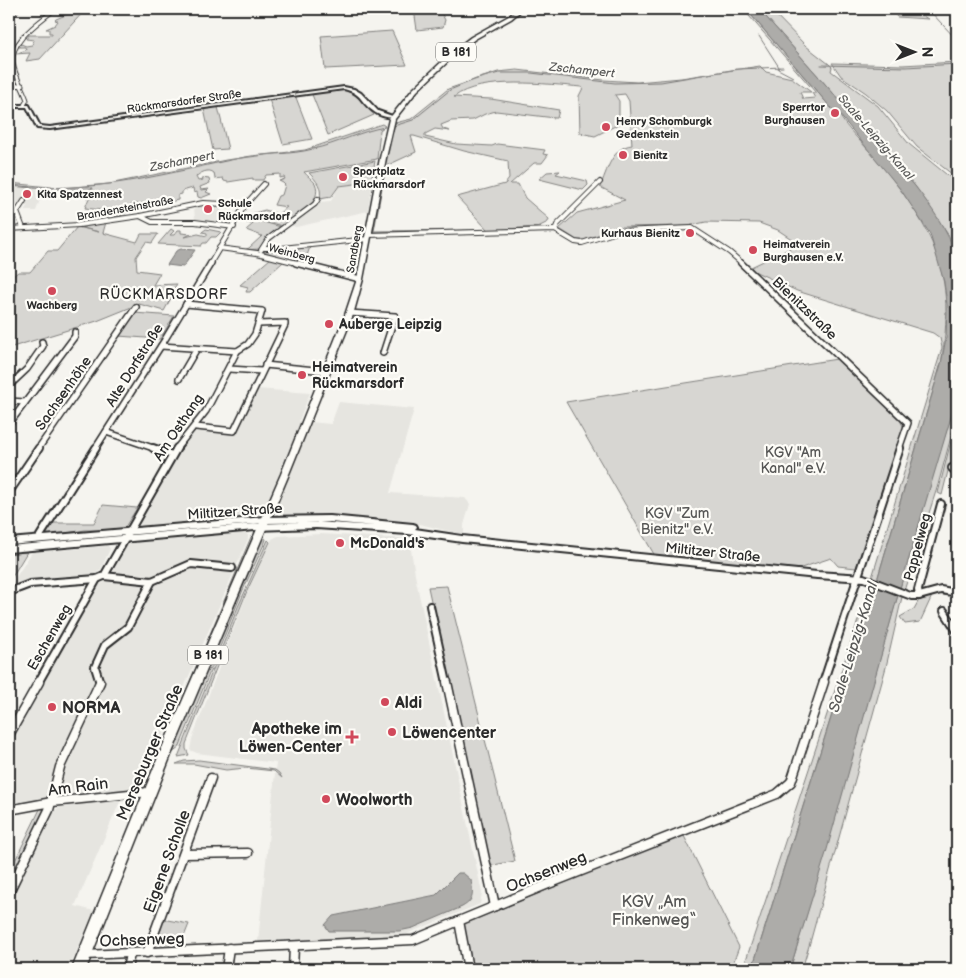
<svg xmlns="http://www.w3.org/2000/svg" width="966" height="978" viewBox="0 0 966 978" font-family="'Balsamiq Sans',sans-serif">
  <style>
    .built { fill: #e6e5e0; fill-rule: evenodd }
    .green { fill: #d7d6d2; stroke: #81807e }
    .water { fill: #adaca9; stroke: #797877 }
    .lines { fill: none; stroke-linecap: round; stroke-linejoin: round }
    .stream { stroke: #797877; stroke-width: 1 }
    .minor-far4-casing { stroke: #2b2b2b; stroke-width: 5 }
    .minor-far3-casing { stroke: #2b2b2b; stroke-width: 6 }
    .minor-far2-casing { stroke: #2b2b2b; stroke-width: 8 }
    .minor-far1-casing { stroke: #2b2b2b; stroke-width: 10 }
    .minor-casing { stroke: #2b2b2b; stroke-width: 11 }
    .tertiary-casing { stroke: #2b2b2b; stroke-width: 4 }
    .primary-casing { stroke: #2b2b2b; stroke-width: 3 }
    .minor-far4 { stroke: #fdfcf7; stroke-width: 3 }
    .minor-far3 { stroke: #fdfcf7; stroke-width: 4 }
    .minor-far2 { stroke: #fdfcf7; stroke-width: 5 }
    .minor-far1 { stroke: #fdfcf7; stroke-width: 6 }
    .minor { stroke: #fdfcf7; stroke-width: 8 }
    .tertiary { fill: #fdfcf7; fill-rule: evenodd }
    .primary { fill: #fdfcf7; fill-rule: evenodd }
    .poi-dot { fill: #d1495b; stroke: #fdfcf7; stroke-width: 2 }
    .labels { text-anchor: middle; stroke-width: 4.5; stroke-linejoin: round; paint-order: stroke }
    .far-street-label { font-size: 11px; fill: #2b2b2b; stroke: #fdfcf7 }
    .far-poi-label { font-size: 11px; font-weight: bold; fill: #2b2b2b; stroke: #fdfcf7; text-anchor: start }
    .shield { fill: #fdfcf7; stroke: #6a6a68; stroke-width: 1 }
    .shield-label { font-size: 12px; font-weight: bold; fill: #2b2b2b }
    .far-water-label { font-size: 12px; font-style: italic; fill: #585857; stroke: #fdfcf7 }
    .far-quarter-label { font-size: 14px; letter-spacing: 1px; fill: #2b2b2b; stroke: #fdfcf7 }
    .street-label { font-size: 14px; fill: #2b2b2b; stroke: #fdfcf7 }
    .poi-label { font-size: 14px; font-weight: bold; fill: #2b2b2b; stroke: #fdfcf7; text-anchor: start }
    .park-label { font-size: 14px; fill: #565655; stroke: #fdfcf7 }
    .water-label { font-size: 15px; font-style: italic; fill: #585857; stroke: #fdfcf7 }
    .near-poi-label { font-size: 16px; font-weight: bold; fill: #2b2b2b; stroke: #fdfcf7; text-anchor: start }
    .near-street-label { font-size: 16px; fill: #2b2b2b; stroke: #fdfcf7 }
    .near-park-label { font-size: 16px; fill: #565655; stroke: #fdfcf7 }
  </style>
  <rect width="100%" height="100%" fill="#f5f4ef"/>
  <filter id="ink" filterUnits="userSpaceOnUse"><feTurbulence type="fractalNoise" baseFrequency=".02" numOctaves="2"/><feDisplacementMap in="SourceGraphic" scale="10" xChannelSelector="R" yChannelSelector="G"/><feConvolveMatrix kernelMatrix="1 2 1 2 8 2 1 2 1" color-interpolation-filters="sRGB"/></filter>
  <g filter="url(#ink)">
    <g class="built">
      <path d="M373,182l-5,29 -72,16 -7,-2 30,-23 12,-1 8,-15z"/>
      <path d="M9,186l33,4 -3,4h3l-6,17h-12l3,-5 -11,-2 2,-2h-6l-3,2 1,-5 -1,-1z"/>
      <path d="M209,204l13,1 -2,16h-25l-1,-15z"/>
      <path d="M257,389l53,4 -11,28 32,3 8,-22 75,7 -24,84 75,5 5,6 -6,21v10l-52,-13 -77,-7 -77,1 -115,12 -3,-5 35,-66 22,-29 37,4z"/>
      <path d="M244,532l4,3v4l-108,251 -3,-1 -84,8 -44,8v-64l67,-121 21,-34 12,-6 17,-33 6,-4z"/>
      <path d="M321,534l68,4h20l7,42 66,313 -2,11 -81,33 -141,4 18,-178 -79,-10 -7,-3 2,-11 56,-148 24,-52 6,-3zM458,873l-59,58h-70l4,-15 103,-21z"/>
      <path d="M108,546l2,3 -9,20 -7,7 -66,4 -17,5 21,-33z"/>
      <path d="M121,799l-46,107 19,5 -25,58h-60v-66l44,-92 7,-4z"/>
    </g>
    <g class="green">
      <path d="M71,9h15l-46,50 -14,2 4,-8 -15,1 11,-4 -1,-3h-7l3,-3 5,2 6,-1 2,-5 -8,-1 3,-4h23v-2h-3v-4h-3l9,-4 3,-4 -3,-1 1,-1 17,-7 -4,-1z"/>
      <path d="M414,9h25l6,11 -2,7 -26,3z"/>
      <path d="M743,9h3l86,100 7,5c7,15 28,33 39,47 56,69 79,112 63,203l-66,223 -30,86 -93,296h-9l127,-385 72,-236 -2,-10 -7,-5 -136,-42 -43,-20 -3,-4 48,-23 -21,-14 -19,-7 -53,-1 -19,4 -66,1 -38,13h-6l-16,-10 -2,-1 18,-16 48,-13 -25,-13c7,-16 12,-40 32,-42l-3,-44 -4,-7 -10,1 4,6v23l-24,12 -15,-3 -1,-37 4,-8 -2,-1c-32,-3 -101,-11 -127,10l37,2 68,11 -2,8h-2l-59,-7 -11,3 -12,6 -22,1 -10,4 2,4 7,2 -15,-2 -10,5v3l31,7 36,2 5,-2 48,6 -2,4 5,1 -6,8h-8l-24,21h8l7,14 24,21 -1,3 -10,5 -50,3 -31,-33 48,-13 4,-5 -1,-18 -44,-10 -50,-15h-3l5,16 -30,14 -12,65 106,-1 -109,2 21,-105 3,-4 16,-4 37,-30 50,-17 19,-2 87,10 33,2 44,-4 79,-12 6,6 26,6 19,14h-11l3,7 12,-1 -3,-5h4z"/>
      <path d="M759,9h11l36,37 23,18 3,3 -1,4 47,35 31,38 48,39v73l-8,-20 -34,-50z"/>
      <path d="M890,9h33l3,4 -3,3 5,3 -31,-2z"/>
      <path d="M392,31l15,34 -82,4 -4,-33z"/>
      <path d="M957,62v116l-40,-31 -30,-36 -21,-18 -25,-17 -9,-13 70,2z"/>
      <path d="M345,89c16,3 19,15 29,26l-46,20 -17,-43z"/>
      <path d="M295,95l17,44 -29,5 -14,-45z"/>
      <path d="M218,107l10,42 -15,1 -9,-41z"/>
      <path d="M382,124l3,2 -5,4 -3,29 -73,13c3,4 8,7 11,11 9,20 -20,34 -33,43l-26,-7 5,-4 -7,-2 11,-3 13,4 9,-7 -13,-2 4,-9 4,-1 3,-10 -2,-2 -4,-2 6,-2 -1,-2 -4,1v-4l-14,1 -3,5h-10v-2l-25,4 -4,-1 -1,-3 -8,1 -1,-6c-5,-5 -15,0 -18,4l2,4 5,-1 -1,-2 7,1 1,4 -10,4 1,3 8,-1 -3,3 5,2 -10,4 -3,-1 -1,-5 -3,1 -1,-5 -11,3v3l-4,1v5l-13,3 -4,-5 -6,1 2,4 -6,1 -1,-2 -19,3 1,6 -7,1v2l-4,1v3h-5l-1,-2 4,-1 -1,-5h-10l-1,10 -19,2 2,-3 8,-3 3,-6 -16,-2 8,-20 -36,2 -48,-4v-3l51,5 49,-4 117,-24 79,-10z"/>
      <path d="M375,161l-4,21 -32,4 -8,11 -11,2c2,-12 -3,-18 -11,-26z"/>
      <path d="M560,171l-4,3 31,7 1,4 -5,5 -44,-11 8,-7z"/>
      <path d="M242,216l39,11 -15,11 -7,11 -15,1 5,-2 13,-12 -16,-6 7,-6 -14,-3z"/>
      <path d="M106,222l-3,11 34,9 4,-8h17l-6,9 -6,-1 -10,15 1,13 23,3 -7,12 24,-1 -8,11 2,3 -7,13 -25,-7 -42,17 -88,27v-69l9,-7h12l18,-21h9l20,-24 22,5 -19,-5z"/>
      <path d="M171,229l3,2 -4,4h4l4,-5h3v3l10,1 -6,3 13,-3 9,2v-3l-5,-1 4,-3 15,3 -5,5h-5l-5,6h-3l-2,3 -43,-2z"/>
      <path d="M310,247l-6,17 -42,-13z"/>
      <path d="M271,258l12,4 -33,30h-4l2,-5 -8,-2z"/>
      <path d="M134,313l40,3 -14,23 -42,-3z"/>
      <path d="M837,359l62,59 5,10 -48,140 -18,-2 -7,-8 -36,12 -140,-14 -89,-154z"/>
      <path d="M957,397v17l-19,71 -36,112 -16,70 -75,272 -9,30h-12c59,-190 107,-383 167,-572z"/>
      <path d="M957,417v37l-2,1 -7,16 -6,24 -4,-2z"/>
      <path d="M103,505l34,3 -12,19 -7,3h-33l-43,7 9,-14h43z"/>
      <path d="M251,537h2l-1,4 -88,202z"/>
      <path d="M263,537l3,2 -1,3 -22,48 -64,158 -7,5 62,-152z"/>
      <path d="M268,540l2,2 -23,49 -61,153v5l3,6 -11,2 60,-150z"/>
      <path d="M27,552l-18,30v-29z"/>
      <path d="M447,586l68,275 -27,5 -60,-279z"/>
      <path d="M932,596l-12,26 -15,2 -5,-7 14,-8 5,-9z"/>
      <path d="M199,760l76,10 4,3 3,5 -8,-7 -28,-3 -20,2 -32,-6h-18l8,-3z"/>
      <path d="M41,807l4,5 -36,74v-13z"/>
      <path d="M683,834l56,113 -8,22h-258l-9,-45z"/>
      <path d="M162,919l27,5 -8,20 -27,5 -1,-3z"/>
    </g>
    <g class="water">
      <path d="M746,9h13l156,177c17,22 32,44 42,70v141l-59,198 -72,258 -36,116h-38l93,-296 30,-86 66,-223 5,-26 1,-33 -3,-23 -14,-48 -29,-44 -62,-76 -7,-5z"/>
      <path d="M181,249l14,1 -12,17 -16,-2 9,-14z"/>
      <path d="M458,873h5l8,7c2,13 4,20 -9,27l-49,21 -14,3h-70l-4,-6 8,-9 103,-21z"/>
    </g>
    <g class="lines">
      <g class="stream">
        <path d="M928,9l29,31"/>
        <path d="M16,14l5,-5"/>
        <path d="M759,36l20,31 -1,2 15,8"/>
        <path d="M821,65l85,2 51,-3"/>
        <path d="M394,126l19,-6 37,-30 26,-11 23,-6h32l84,10 46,-1 76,-13 46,-2"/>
        <path d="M9,185c88,10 152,-11 236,-28 22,-4 45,-2 68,-8 24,-5 47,-18 72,-22"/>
        <path d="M87,198l5,-10"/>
      </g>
      <defs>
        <g id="minor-far4">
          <path d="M9,87l13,-2"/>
          <path d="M9,94v3"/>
          <path d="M24,105l3,-5c-4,-12 -12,-24 -14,-37 -3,-23 27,-41 42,-54"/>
        </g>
        <g id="minor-far3">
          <path d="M140,216l12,6h43l39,5"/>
          <path d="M23,228l-6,-16 7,-11"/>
          <path d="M9,229l70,-4 61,-9 63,-13 42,2"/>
          <path d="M555,230l2,-5 43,-43"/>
          <path d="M368,235l187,-5 20,12 7,1 38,-12 72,-3 37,24 14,12"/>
          <path d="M219,248l38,5 44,11"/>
          <path d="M264,248h18l86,-9"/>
          <path d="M261,250l7,-11 47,-35 3,-5"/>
          <path d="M210,264l35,-59 19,-21"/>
        </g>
        <g id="minor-far2">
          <path d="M296,263l64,16"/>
          <path d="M741,263l167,160 -9,26"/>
          <path d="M349,313l46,3 -12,37"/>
          <path d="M161,346l76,5"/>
          <path d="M265,365l60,6"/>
          <path d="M229,369l33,2"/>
          <path d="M179,379l17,-29"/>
          <path d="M9,386l18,-17 16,-23 -1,-4"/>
          <path d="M9,401l16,1"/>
          <path d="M9,424l66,-88v-4"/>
          <path d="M196,427l38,4 51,-106v-2l-26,1"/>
          <path d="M106,432l50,17"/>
          <path d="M38,449l98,-142"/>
          <path d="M95,449l69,-108 47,-78"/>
          <path d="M176,449l30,-38 31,-60 11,-7 7,-10 7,-23 -76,-7"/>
        </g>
        <g id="minor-far1">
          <path d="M153,448l19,7"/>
          <path d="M952,468l5,5"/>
          <path d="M9,492l30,-44"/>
          <path d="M40,536l56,-88"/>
          <path d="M104,576l48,5 39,-17 41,4"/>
          <path d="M9,592l21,-8 67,-5 7,-3 73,-128"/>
          <path d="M919,596l-1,-6 23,-86"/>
          <path d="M430,606l17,77"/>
          <path d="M944,611l13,20"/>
          <path d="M38,683l59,-104"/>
          <path d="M100,683l-5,-16 10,-22 23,-18 24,-46"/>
          <path d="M823,683l77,-235"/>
        </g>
        <g id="minor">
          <path d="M447,682l48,224"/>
          <path d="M9,735l30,-53"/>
          <path d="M9,810l43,-8 97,-10"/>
          <path d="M184,854l64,-1"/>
          <path d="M9,892l40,-82 11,-43 40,-85"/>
          <path d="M459,921l9,48"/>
          <path d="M147,953l64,-175"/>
          <path d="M85,955l328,-15 133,-55 231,-91 14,-12 33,-100"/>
          <path d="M127,969l3,-15"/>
          <path d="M226,969l3,-21"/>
          <path d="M293,969l1,-23"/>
        </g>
        <g id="tertiary">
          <path d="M344,87l10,2 7,4 17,18 17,6 -2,1c-7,-1 -14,-2 -20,-7 -13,-9 -10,-17 -29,-22l-294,40 -13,-1 -10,-21h-18v-2h20l11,21 10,1z"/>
          <path d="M330,516l83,8 3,1 1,2 -2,2 47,7 355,36 47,3 47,18h8l22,-6 16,3v6l-16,-3 -22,6h-8l-47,-18 -47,-3 -355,-36 -54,-8 -92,-6 -61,2 -246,22v-6l246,-22 61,-2 59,4 -45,-4 -65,1 -256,22v-6l256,-22z"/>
        </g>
        <path id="primary" d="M519,9h4l-12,10 -36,20 -17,13 -41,39 -22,28 -9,39 -23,121 -10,36 -64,159 -118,281 -85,214h-14l87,-214 122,-281 64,-159 12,-36 23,-121 9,-39 24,-30 41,-39 17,-13 36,-20z"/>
      </defs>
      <use href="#minor-far4" class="minor-far4-casing"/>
      <use href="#minor-far3" class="minor-far3-casing"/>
      <use href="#minor-far2" class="minor-far2-casing"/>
      <use href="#minor-far1" class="minor-far1-casing"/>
      <use href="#minor" class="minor-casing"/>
      <use href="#tertiary" class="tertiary-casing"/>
      <use href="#primary" class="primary-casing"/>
      <use href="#minor-far4" class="minor-far4"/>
      <use href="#minor-far3" class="minor-far3"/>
      <use href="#minor-far2" class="minor-far2"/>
      <use href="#minor-far1" class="minor-far1"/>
      <use href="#minor" class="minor"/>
      <use href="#tertiary" class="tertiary"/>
      <use href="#primary" class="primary"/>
    </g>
  </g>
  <g class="poi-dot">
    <circle cx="835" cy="113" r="5"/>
    <circle cx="606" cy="127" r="5"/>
    <circle cx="623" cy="155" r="5"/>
    <circle cx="343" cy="177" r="5"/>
    <circle cx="27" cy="194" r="5"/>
    <circle cx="208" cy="209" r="5"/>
    <circle cx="690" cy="233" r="5"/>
    <circle cx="753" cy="250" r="5"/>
    <circle cx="52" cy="291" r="5"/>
    <circle cx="329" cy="324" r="5"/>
    <circle cx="302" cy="375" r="5"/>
    <circle cx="340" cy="543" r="5"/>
    <circle cx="385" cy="702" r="5"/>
    <circle cx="52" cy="707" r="5"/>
    <circle cx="392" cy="732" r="5"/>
    <path d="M349.5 729.5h5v5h5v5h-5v5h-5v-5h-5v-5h5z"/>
    <circle cx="326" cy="799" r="5"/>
  </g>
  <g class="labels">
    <g class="far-street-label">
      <text transform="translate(184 101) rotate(-8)" y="4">Rückmarsdorfer Straße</text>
      <text transform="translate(125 208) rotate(-10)" y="4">Brandensteinstraße</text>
      <text transform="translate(354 249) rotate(-80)" y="4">Sandberg</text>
      <text transform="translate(292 253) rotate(15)" y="4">Weinberg</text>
    </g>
    <g class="far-poi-label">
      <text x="825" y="111" text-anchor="end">Sperrtor<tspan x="825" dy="13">Burghausen</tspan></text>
      <text x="616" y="125">Henry Schomburgk<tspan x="616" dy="13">Gedenkstein</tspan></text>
      <text x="633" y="159">Bienitz</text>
      <text x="353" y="175">Sportplatz<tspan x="353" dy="13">Rückmarsdorf</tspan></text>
      <text x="37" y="198">Kita Spatzennest</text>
      <text x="218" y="207">Schule<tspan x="218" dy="13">Rückmarsdorf</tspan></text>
      <text x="680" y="237" text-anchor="end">Kurhaus Bienitz</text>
      <text x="763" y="248">Heimatverein<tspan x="763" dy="13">Burghausen e.V.</tspan></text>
      <text x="52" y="309" text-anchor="middle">Wachberg</text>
    </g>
    <g class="shield">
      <rect x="436" y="42.5" width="40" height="19" rx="4"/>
      <rect x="188" y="645.5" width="40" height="19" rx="4"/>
    </g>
    <g class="shield-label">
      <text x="456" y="56">B 181</text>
      <text x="208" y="659">B 181</text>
    </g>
    <g class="far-water-label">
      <text transform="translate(582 70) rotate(6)" y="4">Zschampert</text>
      <text transform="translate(876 137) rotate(49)" y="4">Saale-Leipzig-Kanal</text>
      <text transform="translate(182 161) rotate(-11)" y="4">Zschampert</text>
    </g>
    <g class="far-quarter-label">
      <text x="164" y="299">RÜCKMARSDORF</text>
    </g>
    <g class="street-label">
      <text transform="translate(805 308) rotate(44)" y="5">Bienitzstraße</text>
      <text transform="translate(134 365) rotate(-58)" y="5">Alte Dorfstraße</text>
      <text transform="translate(63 393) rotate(-55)" y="5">Sachsenhöhe</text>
      <text transform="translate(178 427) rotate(-56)" y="5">Am Osthang</text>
      <text transform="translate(235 511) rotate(-4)" y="5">Miltitzer Straße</text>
      <text transform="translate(917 547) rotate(-75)" y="5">Pappelweg</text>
      <text transform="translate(713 552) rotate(6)" y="5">Miltitzer Straße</text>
      <text transform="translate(49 637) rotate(-60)" y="5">Eschenweg</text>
    </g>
    <g class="poi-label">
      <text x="339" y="329">Auberge Leipzig</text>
      <text x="312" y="372">Heimatverein<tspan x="312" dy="16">Rückmarsdorf</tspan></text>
      <text x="350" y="548">McDonald's</text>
    </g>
    <g class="park-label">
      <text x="793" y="457">KGV "Am<tspan x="793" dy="16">Kanal" e.V.</tspan></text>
      <text x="677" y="518">KGV "Zum<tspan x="677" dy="16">Bienitz" e.V.</tspan></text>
    </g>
    <g class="water-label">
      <text transform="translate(853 647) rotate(-73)" y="5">Saale-Leipzig-Kanal</text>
    </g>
    <g class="near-poi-label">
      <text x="395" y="708">Aldi</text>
      <text x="62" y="713">NORMA</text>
      <text x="342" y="734" text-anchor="end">Apotheke im<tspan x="342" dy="18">Löwen-Center</tspan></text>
      <text x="402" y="738">Löwencenter</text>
      <text x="336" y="805">Woolworth</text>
    </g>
    <g class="near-street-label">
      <text transform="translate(149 752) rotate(-67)" y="6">Merseburger Straße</text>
      <text transform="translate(78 786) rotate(-7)" y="6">Am Rain</text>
      <text transform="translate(166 861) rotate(-70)" y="6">Eigene Scholle</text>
      <text transform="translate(546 871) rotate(-22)" y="6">Ochsenweg</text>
      <text transform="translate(142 939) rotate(-2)" y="6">Ochsenweg</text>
    </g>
    <g class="near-park-label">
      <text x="654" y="907">KGV „Am<tspan x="654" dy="18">Finkenweg“</tspan></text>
    </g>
  </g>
  <rect width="966" height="978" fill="none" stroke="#fdfcf7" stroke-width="30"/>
  <rect x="15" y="15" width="936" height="948" fill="none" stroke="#2b2b2b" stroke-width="2" filter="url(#ink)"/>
  <g transform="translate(914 52) rotate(90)" stroke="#fdfcf7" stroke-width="4" paint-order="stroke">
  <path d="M0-4L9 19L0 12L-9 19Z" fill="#2b2b2b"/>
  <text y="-8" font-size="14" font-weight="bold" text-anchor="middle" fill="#2b2b2b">N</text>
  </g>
</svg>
